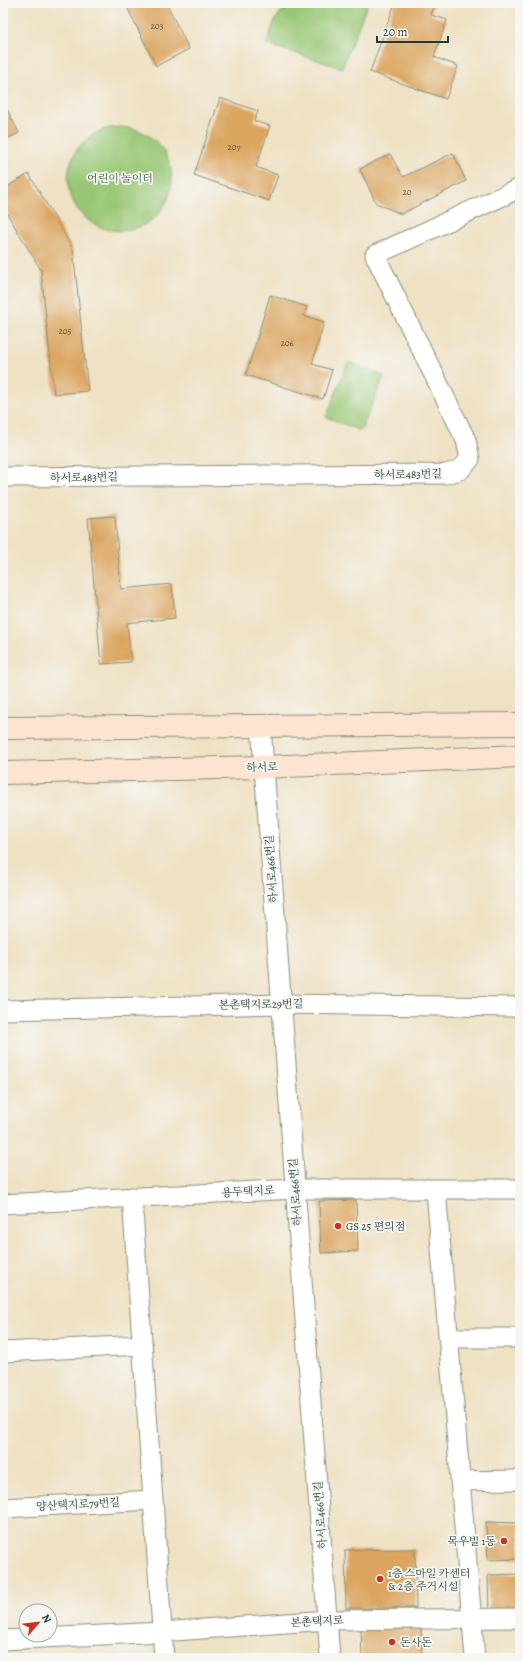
<svg xmlns="http://www.w3.org/2000/svg" width="523" height="1661" viewBox="0 0 523 1661" font-family="Alegreya,'Noto Serif KR',serif">
  <style>
    .green { fill: #99c775; stroke: #5c8254 }
    .building { fill: #dba55f }
    .lines { fill: none; stroke-linecap: round; stroke-linejoin: round }
    .street-casing { stroke: #878f7c; stroke-width: 21 }
    .secondary-casing { stroke: #878f7c; stroke-width: 24 }
    .street { stroke: #fff; stroke-width: 19 }
    .secondary { stroke: #fde4d1; stroke-width: 22 }
    .poi-dot { fill: #c8321e; stroke: #f6f6f2; stroke-width: 1.5 }
    .labels { text-anchor: middle; stroke-width: 3.5; stroke-linejoin: round; paint-order: stroke }
    .number-label { font-size: 9px; fill: #4e573f }
    .park-label { font-size: 11px; fill: #3e6044; stroke: #f6f6f2 }
    .street-label { font-size: 11px; fill: #1f3d34; stroke: #f6f6f2 }
    .poi-label { font-size: 11px; fill: #1f3d34; stroke: #f6f6f2; text-anchor: start }
  </style>
  <rect width="100%" height="100%" fill="#f6f6f2"/>
  <filter id="ink" filterUnits="userSpaceOnUse"><feTurbulence type="fractalNoise" baseFrequency=".025" numOctaves="2"/><feDisplacementMap in="SourceGraphic" scale="8" xChannelSelector="R" yChannelSelector="G"/><feConvolveMatrix kernelMatrix="1 2 1 2 8 2 1 2 1" color-interpolation-filters="sRGB"/></filter>
  <filter id="wash" filterUnits="userSpaceOnUse"><feTurbulence type="fractalNoise" baseFrequency=".012" numOctaves="4" result="noise"/><feDisplacementMap in="SourceGraphic" scale="16" xChannelSelector="R" yChannelSelector="G"/><feGaussianBlur stdDeviation="0.9" result="paint"/><feColorMatrix in="noise" values="0 0 0 0 0 0 0 0 0 0 0 0 0 0 0 0 0 1.4 0 .05"/><feComposite in="paint" operator="in"/></filter>
  <g filter="url(#wash)">
    <rect width="100%" height="100%" fill="#efe1c3"/>
    <g class="green">
      <path d="M299,3h69l-26,65 -76,-24 8,-22 7,-10z"/>
      <circle cx="120" cy="179" r="52"/>
      <path d="M348,362l36,14 -23,55 -35,-14z"/>
    </g>
    <g id="blocks">
      <g class="building">
        <path d="M125,3h41l23,46 -33,17z"/>
        <path d="M395,3h40l-4,12 16,5 -13,37 24,9 -12,33 -76,-27z"/>
        <path d="M220,98l38,13 -4,10 16,5 -14,41 22,8 -9,26 -75,-26z"/>
        <path d="M3,102l16,31 -16,8z"/>
        <path d="M453,153l13,28 -65,33 -25,-11 -16,-34 30,-15 13,23z"/>
        <path d="M29,174l44,75 15,142 -34,3 -13,-124 -38,-63v-18z"/>
        <path d="M270,295l37,12 -3,9 20,6 -12,42 20,6 -9,29 -77,-24z"/>
        <path d="M115,516l6,73 51,-5 3,34 -48,5 4,39 -30,2 -13,-146z"/>
        <path d="M356,1200l2,51 -37,2 -2,-52z"/>
        <path d="M486,1522l34,1v36l-32,1z"/>
        <path d="M415,1549l1,59h-70l-1,-58z"/>
        <path d="M520,1574v40l-31,1 -1,-40z"/>
        <path d="M421,1625l1,33h-60l-1,-32z"/>
      </g>
    </g>
  </g>
  <g filter="url(#ink)">
    <use href="#blocks" fill-opacity="0" stroke="#878f7c" stroke-width="1"/>
    <g class="lines">
      <defs>
        <g id="street">
          <path d="M3,477l443,-3 14,-4 10,-11 -4,-19 -91,-185 145,-67"/>
          <path d="M261,726l69,932"/>
          <path d="M3,1010l278,-6 239,3"/>
          <path d="M436,1190l39,468"/>
          <path d="M132,1197l32,461"/>
          <path d="M3,1204l292,-15h225"/>
          <path d="M448,1338h72"/>
          <path d="M3,1352l139,-7"/>
          <path d="M460,1481l60,-1"/>
          <path d="M3,1508l150,-8"/>
          <path d="M3,1640l159,-8 166,-12 192,-2"/>
        </g>
        <g id="secondary">
          <path d="M3,728l517,-4"/>
          <path d="M3,773l260,-6 257,-11"/>
        </g>
      </defs>
      <use href="#street" class="street-casing"/>
      <use href="#secondary" class="secondary-casing"/>
      <use href="#street" class="street"/>
      <use href="#secondary" class="secondary"/>
    </g>
  </g>
  <g class="poi-dot">
    <circle cx="338" cy="1226" r="4"/>
    <circle cx="504" cy="1541" r="4"/>
    <circle cx="380" cy="1579" r="4"/>
    <circle cx="392" cy="1642" r="4"/>
  </g>
  <g class="labels">
    <g class="number-label">
      <text x="157" y="29">203</text>
      <text x="234" y="150">207</text>
      <text x="407" y="195">20</text>
      <text x="65" y="334">205</text>
      <text x="287" y="346">206</text>
    </g>
    <g class="park-label">
      <text x="120" y="182">어린이 놀이터</text>
    </g>
    <g class="street-label">
      <text transform="translate(408 474) rotate(-1)" y="4">하서로483번길</text>
      <text transform="translate(84 477) rotate(-1)" y="4">하서로483번길</text>
      <text transform="translate(262 767) rotate(-2)" y="4">하서로</text>
      <text transform="translate(271 869) rotate(-94)" y="4">하서로466번길</text>
      <text transform="translate(261 1004) rotate(-1)" y="4">본촌택지로29번길</text>
      <text transform="translate(248 1191) rotate(-3)" y="4">용두택지로</text>
      <text transform="translate(295 1192) rotate(-94)" y="4">하서로466번길</text>
      <text transform="translate(78 1504) rotate(-3)" y="4">양산택지로79번길</text>
      <text transform="translate(320 1515) rotate(-94)" y="4">하서로466번길</text>
      <text transform="translate(317 1621) rotate(-3)" y="4">본촌택지로</text>
    </g>
    <g class="poi-label">
      <text x="346" y="1230">GS 25 편의점</text>
      <text x="496" y="1545" text-anchor="end">목우빌 1동</text>
      <text x="388" y="1577">1층 스마일 카센터<tspan x="388" dy="13">&amp; 2층 주거시설</tspan></text>
      <text x="400" y="1646">돈사돈</text>
    </g>
  </g>
  <rect width="523" height="1661" fill="none" stroke="#f6f6f2" stroke-width="16"/>
  <g transform="translate(38 1623) rotate(62)"><circle r="19" fill="#f6f6f2" stroke="#a0aca6"/>
  <path d="M0-3L7 15L0 10L-7 15Z" fill="#c8321e"/>
  <text y="-6" font-size="11" font-weight="bold" text-anchor="middle" fill="#1f3d34">N</text>
  </g>
  <path d="M377 36v6h71v-6" fill="none" stroke="#1f3d34" stroke-width="2"/>
  <text x="383" y="36" font-size="12" fill="#1f3d34" stroke="#f6f6f2" stroke-width="3" paint-order="stroke">20 m</text>
</svg>
